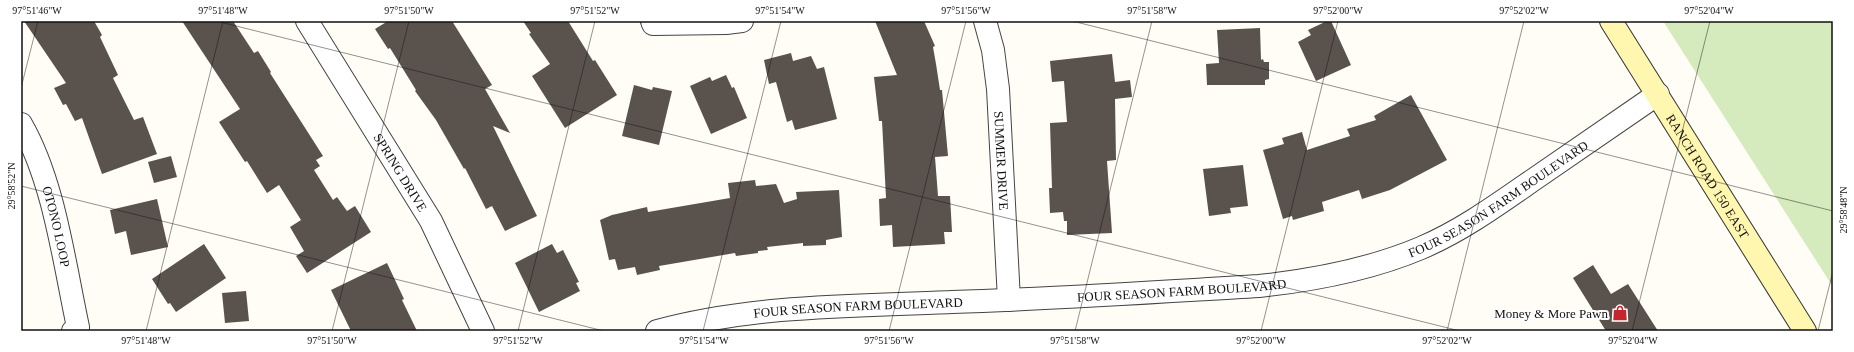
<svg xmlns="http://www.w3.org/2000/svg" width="1854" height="352" viewBox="0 0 1854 352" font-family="'Times New Roman',serif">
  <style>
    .green { fill: #d5ebbd }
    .building { fill: #5a524d }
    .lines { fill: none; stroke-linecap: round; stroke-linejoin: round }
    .minor-casing { stroke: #444; stroke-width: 24 }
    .secondary-casing { stroke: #333; stroke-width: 24 }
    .minor { stroke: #fff; stroke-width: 22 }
    .secondary { stroke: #fff6b0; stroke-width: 22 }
    .ticks { fill: none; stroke: #111; stroke-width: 1; stroke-opacity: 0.45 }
    .labels { text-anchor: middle; stroke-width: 4; stroke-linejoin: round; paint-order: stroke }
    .street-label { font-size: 13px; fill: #111; stroke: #fff }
    .poi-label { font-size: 13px; fill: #111; stroke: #fff; text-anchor: end }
    .neatline { fill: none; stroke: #111; stroke-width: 1.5 }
    .ticks-label { font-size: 10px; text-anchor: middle; fill: #111 }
  </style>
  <rect width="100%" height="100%" fill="#fffdf5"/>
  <path class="green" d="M1663,21h170v266z"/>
  <g class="building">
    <path d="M24,21h70l8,14 -2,2 18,38 -5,3 21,42 9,-3 14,37 -55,20 -20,-56 -7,3 -9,-17 -3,1 -9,-17 12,-5z"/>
    <path d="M182,21h51l21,32 4,-2 13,21 -1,1 53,83 -7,4 4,6 -6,4 19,30 4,-3 10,14 8,-5 16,26 -64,41 -11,-17 8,-5 -14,-24 11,-7 -22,-35 -12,8 -20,-32 -2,1 -26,-40 21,-13z"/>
    <path d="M388,21h64l40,64 -7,4 25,44 -17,-7 44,90 -32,15 -13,-25 -6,3 -21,-41 -1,1 -28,-49 -21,-29 1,-1 -26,-42 -2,1 -13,-20z"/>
    <path d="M523,21h45l25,40 2,-1 22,35 -52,33 -33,-52 18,-12 -21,-30 2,-1z"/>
    <path d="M875,21h49l11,25 -2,1 3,17 4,26h2l6,66 -13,1 3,39h12l2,36h-8l1,12 -52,3 -1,-22 -12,1 -1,-27 7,-1 -4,-77h-3l-5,-44 23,-2z"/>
    <path d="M1327,21h4l20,44 -35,16 -18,-39 13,-7 -3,-5z"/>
    <path d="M1260,28l1,32 2,-1 1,3h5v17l-4,1v5h-58l-1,-21 13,-1 -2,-33z"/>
    <path d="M791,53l2,8 18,-5 6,13 7,-2 13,52 -42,11 -3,-10 -5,2 -11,-40 -7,2 -5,-24z"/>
    <path d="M1112,54l3,28 15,-2 2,17 -17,2 1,61 -9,1 5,72 -45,2v-14h-3l-1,-9 -13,1 -1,-25h3l-2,-65 17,-1 -3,-41 -12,1 -2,-21z"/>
    <path d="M726,75l6,13 2,-1 13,31 -36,16 -21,-48 20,-9 2,4z"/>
    <path d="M634,85l18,5 1,-3 19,4 -13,54 -37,-9z"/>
    <path d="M1411,95l36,65 -57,30 -28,9 -3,-9 -37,12 2,9 -31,9 -1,-4 -9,3 -20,-69 21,-6 -2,-6 20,-6 5,18 43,-14 -3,-7 29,-9 -2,-4z"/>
    <path d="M171,156l6,21 -23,6 -6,-21z"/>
    <path d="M1243,165l5,41 -18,2 1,5 -22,3 -6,-47z"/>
    <path d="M755,180l1,6 20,-2 8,19 13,-4 -1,-7 43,-2 3,47 -16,3v5l-23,1v-3l-36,4 1,3 -10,1v2l-22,3 -1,-3 -76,13 1,4 -23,5 -2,-8 -17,3 -3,-11 -6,1 -9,-40 12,-5 35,-8 1,5 82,-14 -2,-15z"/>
    <path d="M157,199l11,48 -37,8 -5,-24 -11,3 -5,-24z"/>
    <path d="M204,244l22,34 -50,34 -6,-9 -2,1 -16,-25z"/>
    <path d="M552,244l5,9 6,-3 16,32 -3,1 4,8 -41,21 -24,-49z"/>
    <path d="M387,263l17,36 -2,1 15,31h-66l-20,-41z"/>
    <path d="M1593,265l18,29 17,-10 30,47h-52l-33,-53z"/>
    <path d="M246,291l3,30 -24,2 -3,-30z"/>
  </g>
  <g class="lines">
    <defs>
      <g id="minor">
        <path id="s1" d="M307,21l124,200 52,110"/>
        <path d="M652,21l1,3 73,-1 16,-2"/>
        <path id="s2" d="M985,21l8,29 5,39 11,211"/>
        <path id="s3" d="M21,124c33,57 43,138 57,203l-5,4"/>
        <path id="s4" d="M657,331c96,-26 197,-25 295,-29 103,-3 205,-10 307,-16 56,-6 110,-16 162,-38 40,-17 76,-43 112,-68 41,-28 83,-57 125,-86"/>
      </g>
      <g id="secondary">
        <path id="s5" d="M1611,21l194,310"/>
      </g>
    </defs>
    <use href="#minor" class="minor-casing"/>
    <use href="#secondary" class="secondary-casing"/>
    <use href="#minor" class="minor"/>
    <use href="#secondary" class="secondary"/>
  </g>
  <path class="ticks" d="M216,21l1244,310M1072,21l761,190M21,88l17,-67M21,186l583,145M146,331l77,-310M332,331l77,-310M518,331l77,-310M703,331l78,-310M889,331l77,-310M1075,331l77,-310M1261,331l77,-310M1447,331l77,-310M1632,331l78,-310M1818,331l15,-60"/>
  <defs>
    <symbol id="shop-bare" viewBox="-9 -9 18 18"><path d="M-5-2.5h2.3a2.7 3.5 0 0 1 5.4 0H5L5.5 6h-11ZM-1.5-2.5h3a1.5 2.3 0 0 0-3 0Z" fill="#c4262e" stroke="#fff" stroke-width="2.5" paint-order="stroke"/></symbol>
  </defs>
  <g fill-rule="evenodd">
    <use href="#shop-bare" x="1609" y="302" width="22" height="22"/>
  </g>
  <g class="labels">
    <g class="street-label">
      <text dy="5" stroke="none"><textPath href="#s2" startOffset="141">SUMMER DRIVE</textPath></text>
      <text dy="5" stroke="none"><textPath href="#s1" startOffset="178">SPRING DRIVE</textPath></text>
      <text dy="5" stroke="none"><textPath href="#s5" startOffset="183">RANCH ROAD 150 EAST</textPath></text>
      <text dy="5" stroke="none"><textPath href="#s4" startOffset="863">FOUR SEASON FARM BOULEVARD</textPath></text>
      <text dy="5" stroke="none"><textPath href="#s3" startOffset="109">OTONO LOOP</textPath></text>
      <text dy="5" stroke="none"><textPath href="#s4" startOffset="527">FOUR SEASON FARM BOULEVARD</textPath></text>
      <text dy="5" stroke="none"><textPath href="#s4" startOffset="203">FOUR SEASON FARM BOULEVARD</textPath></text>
    </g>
    <g class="poi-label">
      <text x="1608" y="318">Money &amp; More Pawn</text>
    </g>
  </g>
  <rect width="1854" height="352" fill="none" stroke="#ffffff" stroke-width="44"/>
  <rect x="22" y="22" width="1810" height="308" class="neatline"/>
  <g class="ticks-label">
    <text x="37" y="14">97°51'46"W</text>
    <text x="223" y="14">97°51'48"W</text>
    <text x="409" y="14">97°51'50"W</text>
    <text x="595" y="14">97°51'52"W</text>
    <text x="780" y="14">97°51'54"W</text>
    <text x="966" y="14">97°51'56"W</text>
    <text x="1152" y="14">97°51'58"W</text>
    <text x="1338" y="14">97°52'00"W</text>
    <text x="1524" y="14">97°52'02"W</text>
    <text x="1709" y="14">97°52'04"W</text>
    <text transform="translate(11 186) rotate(-90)" y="4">29°58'52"N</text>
    <text transform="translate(1843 210) rotate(-90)" y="4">29°58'48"N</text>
    <text x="146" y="344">97°51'48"W</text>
    <text x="332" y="344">97°51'50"W</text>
    <text x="518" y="344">97°51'52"W</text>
    <text x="704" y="344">97°51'54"W</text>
    <text x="889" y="344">97°51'56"W</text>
    <text x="1075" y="344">97°51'58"W</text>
    <text x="1261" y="344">97°52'00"W</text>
    <text x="1447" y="344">97°52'02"W</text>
    <text x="1633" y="344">97°52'04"W</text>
  </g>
</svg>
